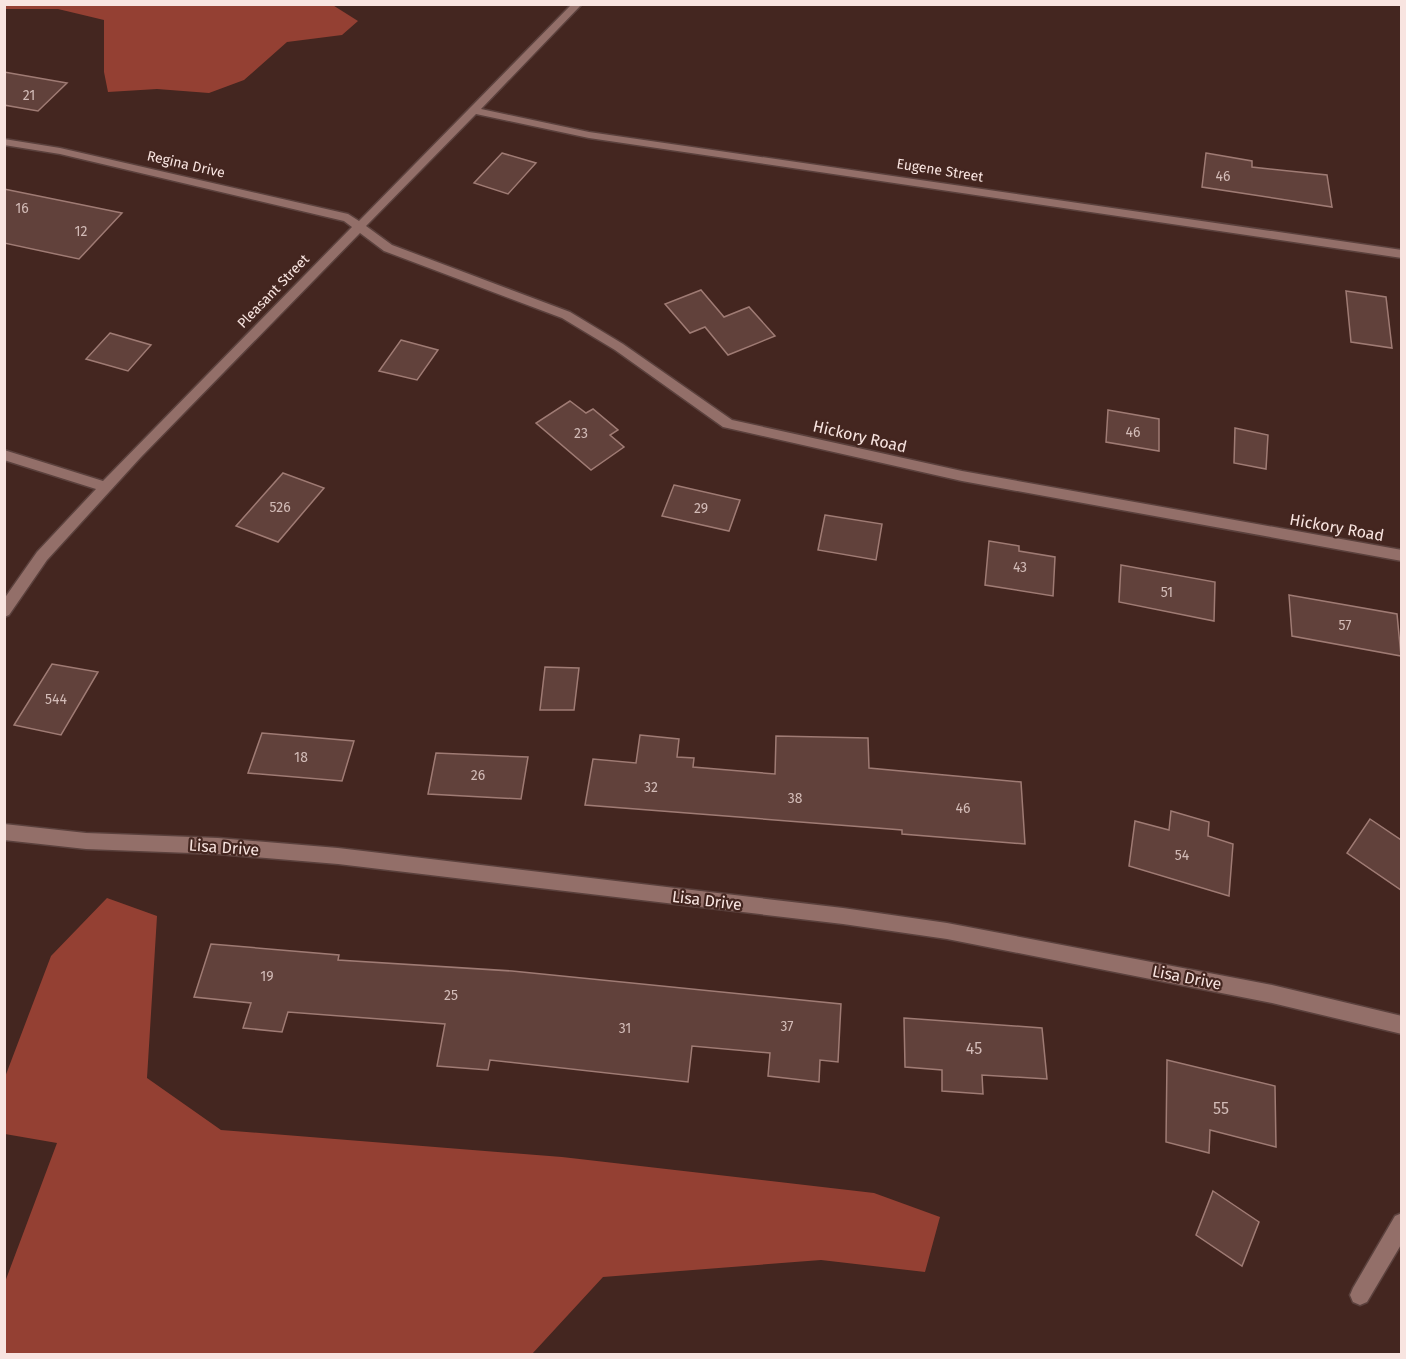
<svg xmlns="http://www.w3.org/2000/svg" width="1406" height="1359" viewBox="0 0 1406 1359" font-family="'Fira Sans',sans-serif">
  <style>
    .forest { fill: #944033 }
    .building { fill: #61413b; stroke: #9f7b74; stroke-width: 1.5 }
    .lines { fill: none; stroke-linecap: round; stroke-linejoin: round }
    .minor-casing { stroke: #5b413d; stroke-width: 3 }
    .minor { fill: #936f69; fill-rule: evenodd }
    .labels { text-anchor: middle; stroke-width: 4.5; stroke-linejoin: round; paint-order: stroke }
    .number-label { font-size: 14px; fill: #d2bbb7 }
    .far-street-label { font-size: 14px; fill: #f8e4e0; stroke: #442620 }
    .street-label { font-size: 16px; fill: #f8e4e0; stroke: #442620 }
    .near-number-label { font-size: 16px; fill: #d2bbb7 }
  </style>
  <rect width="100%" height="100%" fill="#442620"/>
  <g class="forest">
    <path d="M331,4l27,17 -16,14 -55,7 -43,38 -35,13 -52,-4 -49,3 -4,-20v-52l-46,-11h-54l1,-5z"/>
    <path d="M107,898l50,18 -10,162 74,52 341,27 312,36 66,24 -15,55 -104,-12 -218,17 -71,77h-527v-72l52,-139 -52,-9v-57l46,-121z"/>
  </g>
  <g class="building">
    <path d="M4,72l63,11 -29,28 -34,-6z"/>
    <path d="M502,153l34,10 -28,31 -34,-11z"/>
    <path d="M1206,153l46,8v6l75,8 5,32 -130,-20z"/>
    <path d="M4,189l74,15 44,9 -43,46 -75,-16z"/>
    <path d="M701,290l23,27 25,-10 26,29 -47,19 -23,-28 -15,6 -25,-29z"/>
    <path d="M1346,291l40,6 6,51 -41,-6z"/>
    <path d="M110,333l41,12 -23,26 -42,-12z"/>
    <path d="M401,340l37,10 -21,30 -38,-9z"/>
    <path d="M570,401l16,12 7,-4 25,21 -8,5 14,12 -33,23 -55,-47z"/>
    <path d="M1108,410l51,9v32l-53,-9z"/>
    <path d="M1235,428l33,7 -2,34 -32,-6z"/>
    <path d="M283,473l41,15 -46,54 -42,-16z"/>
    <path d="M674,485l66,15 -11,31 -67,-15z"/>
    <path d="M825,515l57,9 -6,36 -58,-10z"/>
    <path d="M989,541l30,5v5l36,6 -2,39 -68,-11z"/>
    <path d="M1121,565l94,17 -1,39 -95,-19z"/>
    <path d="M1289,595l108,19 4,42 -109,-20z"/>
    <path d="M52,664l46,8 -37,63 -47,-10z"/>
    <path d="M545,667l34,1 -5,42h-34z"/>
    <path d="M262,733l92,8 -12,40 -94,-8z"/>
    <path d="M640,735l39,4 -2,18 17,1 -1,9 82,7 1,-38 92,2 1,30 152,14 4,62 -123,-10v-4l-317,-25 8,-46 43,4z"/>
    <path d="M436,753l92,4 -7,42 -93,-5z"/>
    <path d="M1171,811l38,11 -1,14 25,8 -4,52 -100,-30 6,-45 34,9z"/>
    <path d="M1370,819l31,21v50l-54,-37z"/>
    <path d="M211,944l128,11 -1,5 174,11 329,33 -3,58 -18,-2 -1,22 -51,-6 2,-23 -78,-7 -4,36 -198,-22 -2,10 -51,-4 8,-42 -157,-12 -6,20 -39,-4 8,-25 -57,-6z"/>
    <path d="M904,1018l138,10 5,51 -65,-4 1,19 -41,-3v-21l-37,-3z"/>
    <path d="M1167,1060l108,26 1,61 -66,-17 -1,23 -43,-11z"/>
    <path d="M1213,1191l46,31 -17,44 -46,-31z"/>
  </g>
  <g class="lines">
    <defs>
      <g id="minor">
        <path d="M572,4h10l-101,105 108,23 813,118v8l-813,-120 -113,-24 -110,112 26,19 178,67 53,32 109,76 230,51 440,79v11l-440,-80 -239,-54 -108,-77 -53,-32 -178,-67 -24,-18 -219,224 -94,103 -38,55 -5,2v-18l33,-47 59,-63 -92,-29v-10l99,31 249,-254 -8,-6 -284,-67 -56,-9v-6l56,9 288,66 11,7z"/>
        <path d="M4,824l82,9 132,5 120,10 505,60 104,15 325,62 130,31v18l-130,-31 -325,-64 -104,-15 -505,-60 -120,-10 -132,-5 -82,-9z"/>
        <path d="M1402,1213v30l-35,59 -7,3 -7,-3 -3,-7 3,-7 42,-72z"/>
      </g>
    </defs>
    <use href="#minor" class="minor-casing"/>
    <use href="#minor" class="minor"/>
  </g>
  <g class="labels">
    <g class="number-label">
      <text x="29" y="100">21</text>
      <text x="1223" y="181">46</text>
      <text x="22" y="213">16</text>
      <text x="81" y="236">12</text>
      <text x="1133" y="437">46</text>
      <text x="581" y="438">23</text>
      <text x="280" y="512">526</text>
      <text x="701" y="513">29</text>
      <text x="1020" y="572">43</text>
      <text x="1167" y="597">51</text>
      <text x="1345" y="630">57</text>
      <text x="56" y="704">544</text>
      <text x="301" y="762">18</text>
      <text x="478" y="780">26</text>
      <text x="651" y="792">32</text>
      <text x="795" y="803">38</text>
      <text x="963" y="813">46</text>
      <text x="1182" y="860">54</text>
      <text x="267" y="981">19</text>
      <text x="451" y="1000">25</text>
      <text x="787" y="1031">37</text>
      <text x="625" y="1033">31</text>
    </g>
    <g class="far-street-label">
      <text transform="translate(186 164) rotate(13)" y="5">Regina Drive</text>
      <text transform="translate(940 170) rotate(9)" y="5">Eugene Street</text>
      <text transform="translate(273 291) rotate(-46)" y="5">Pleasant Street</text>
    </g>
    <g class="street-label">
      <text transform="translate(860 436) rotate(13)" y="6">Hickory Road</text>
      <text transform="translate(1337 527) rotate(10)" y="6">Hickory Road</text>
      <text transform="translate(224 847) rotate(4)" y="6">Lisa Drive</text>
      <text transform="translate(707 900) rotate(7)" y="6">Lisa Drive</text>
      <text transform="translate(1187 977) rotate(11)" y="6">Lisa Drive</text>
    </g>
    <g class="near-number-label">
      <text x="974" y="1054">45</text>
      <text x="1221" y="1114">55</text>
    </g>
  </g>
  <rect width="1406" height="1359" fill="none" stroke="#f8e4e0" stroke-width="12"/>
</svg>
